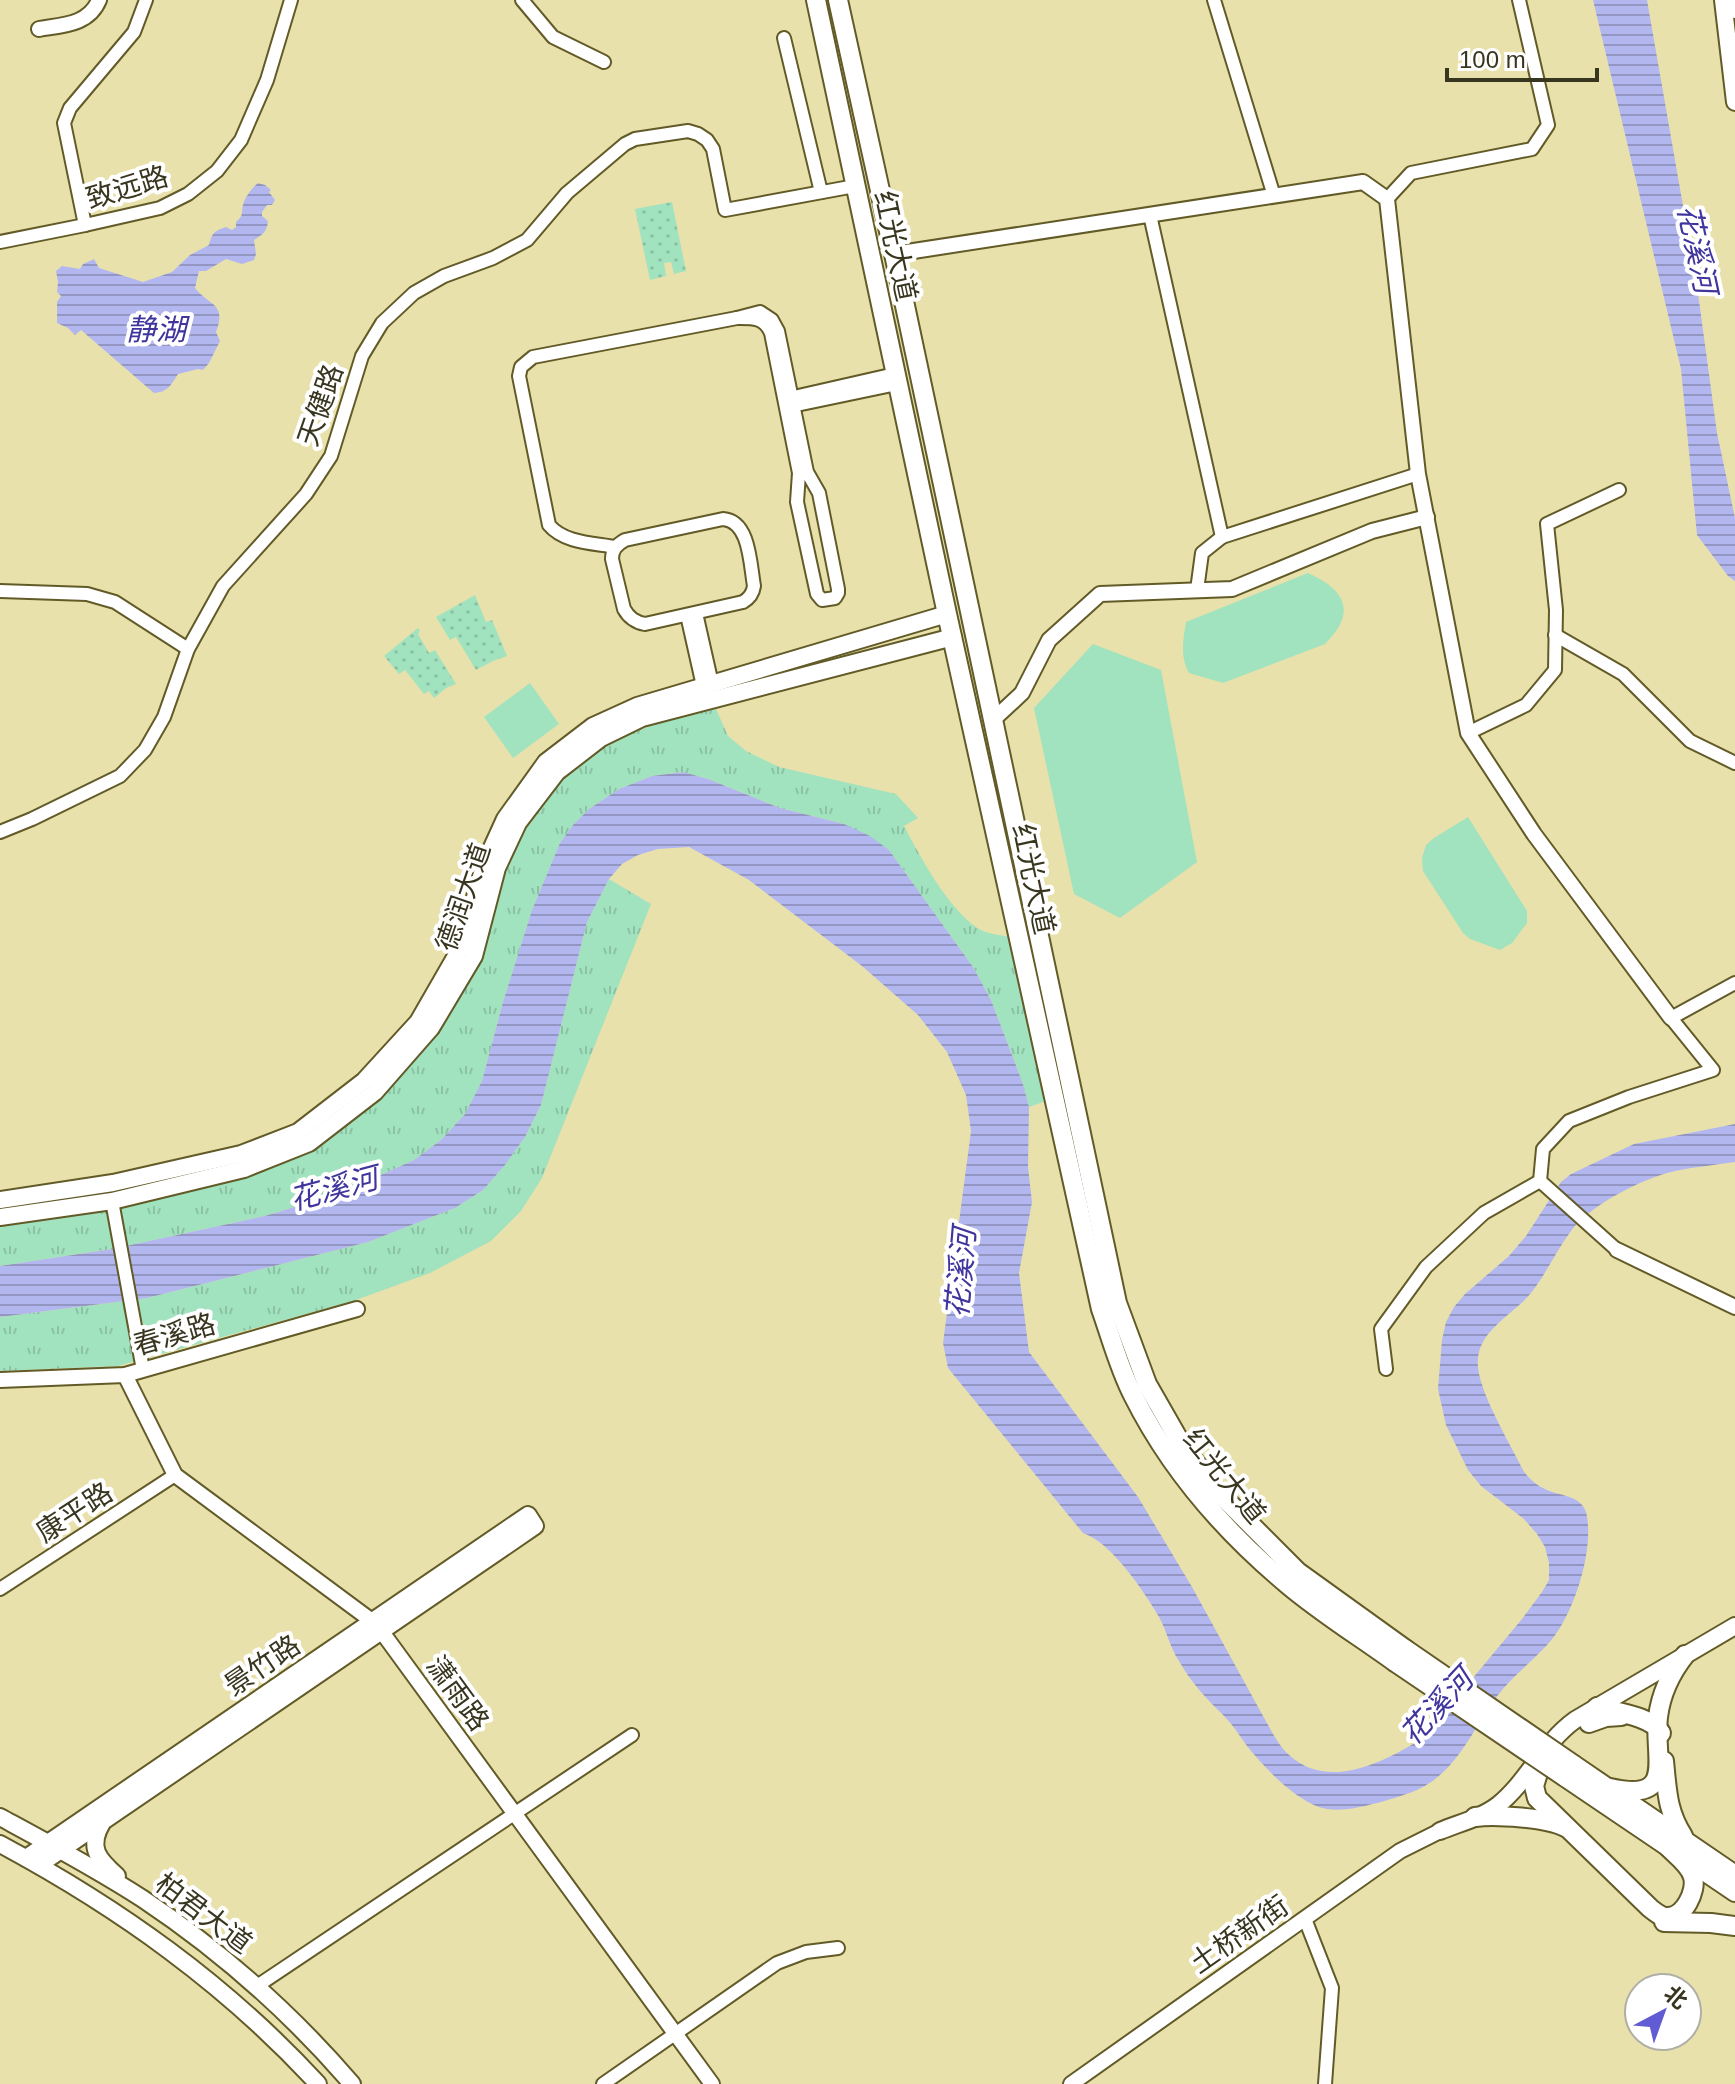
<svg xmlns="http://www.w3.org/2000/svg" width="1735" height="2084" viewBox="0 0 1735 2084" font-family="Helvetica,'Noto Sans SC',sans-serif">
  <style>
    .grass { fill: url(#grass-tufts) }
    .garden { fill: url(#garden-dots) }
    .pitch { fill: #a1e2bf }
    .water { fill: url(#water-rules) }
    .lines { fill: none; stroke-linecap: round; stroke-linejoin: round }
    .minor-casing { stroke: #625a27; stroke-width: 16 }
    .tertiary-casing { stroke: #625a27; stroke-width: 18 }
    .secondary-casing { stroke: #625a27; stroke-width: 20 }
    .primary-casing { stroke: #625a27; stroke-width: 22 }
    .minor { stroke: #fff; stroke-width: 12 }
    .tertiary { stroke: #fff; stroke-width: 14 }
    .secondary { stroke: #fff; stroke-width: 16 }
    .primary { stroke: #fff; stroke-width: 18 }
    .primary-bridge-casing { stroke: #625a27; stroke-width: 22; stroke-linecap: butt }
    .primary-bridge { stroke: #fff; stroke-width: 18 }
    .labels { text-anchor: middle; stroke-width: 8; stroke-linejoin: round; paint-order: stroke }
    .street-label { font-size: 28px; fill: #393620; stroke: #fff }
    .water-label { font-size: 30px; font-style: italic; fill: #3f359d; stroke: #fff }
  </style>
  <defs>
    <pattern id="grass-tufts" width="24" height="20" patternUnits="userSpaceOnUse" patternTransform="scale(2)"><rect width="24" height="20" fill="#a1e2bf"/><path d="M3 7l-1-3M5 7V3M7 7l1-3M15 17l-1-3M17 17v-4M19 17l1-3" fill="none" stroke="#8bc2a4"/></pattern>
    <pattern id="garden-dots" width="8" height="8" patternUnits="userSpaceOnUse" patternTransform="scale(2)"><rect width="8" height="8" fill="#a1e2bf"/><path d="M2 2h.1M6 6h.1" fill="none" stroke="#8bc2a4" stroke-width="1.8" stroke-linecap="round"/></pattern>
    <pattern id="water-rules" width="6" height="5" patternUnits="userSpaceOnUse" patternTransform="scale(2)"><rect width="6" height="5" fill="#b2b7ef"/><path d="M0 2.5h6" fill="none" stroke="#9296c1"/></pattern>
  </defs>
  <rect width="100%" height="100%" fill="#e9e1ab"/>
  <g class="grass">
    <path d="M716,709l12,27 18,15 33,16 117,27 22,24 -14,8c17,32 44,83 75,103 8,5 22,6 31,8l36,164 -17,6 -6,-23 -32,-84 -18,-33 -84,-117 -45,-26 -64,-16 -72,-29 -26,-7 -30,4 -33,13 -30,20 -16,16 -13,18 -28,67 -29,92 -21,79 -17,33 -24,26 -27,20 -71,32 -78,24 -153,33 -112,17v-42l120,-16 126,-33 135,-79 144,-270 37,-50 42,-33 52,-19z"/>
    <path d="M609,879l42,25 -109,274 -21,33 -30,30 -61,32 -77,28 -235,65 -118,5v-54l147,-19 221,-56 87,-34 28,-18 22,-25 20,-28 16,-32 46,-183z"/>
  </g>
  <g class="garden">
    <path d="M672,202l14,69 -12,3 -3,-12 -7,1 2,13 -16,4 -15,-71z"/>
    <path d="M475,595l11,27 6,-2 15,36 -14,5 -17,9 -20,-33 -6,3 -14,-23z"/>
    <path d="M418,628l2,3 -2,3 11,19 6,-3 21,34 -10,4 -12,10 -5,-7 -5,3 -19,-24 -6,4 -15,-18z"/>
  </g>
  <g class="pitch">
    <path d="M1308,573c38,17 49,39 17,71l-102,39 -34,-10c-9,-16 -6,-32 -3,-51z"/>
    <path d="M1093,644l68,26 36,192 -77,56 -46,-24 -40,-186z"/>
    <path d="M530,683l29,41 -46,34 -29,-41z"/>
    <path d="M1468,817l59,94v12l-15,20 -12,7 -30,-11 -7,-6 -40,-62 -1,-13 4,-13 8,-7z"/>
  </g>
  <g class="water">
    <path d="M1593,0h54l50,286 20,147 18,85v63l-7,-5 -31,-41 -16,-166z"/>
    <path d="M258,183l7,2 6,5 -2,2 6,8 -3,5h-5l-5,7v4l6,5c-1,11 -5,13 -14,19l2,14 -2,6 -12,4 -16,-5 -20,12h-7l-4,17c14,18 32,15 21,44l4,9 -11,22 -6,7 -5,-1 -20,5c-7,11 -10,18 -24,19l-73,-63 -6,5 -7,-7 -11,-5v-21l4,-6 -4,-4 1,-10 -2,-11 6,-5 18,3 3,-5 11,-5 5,9 44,14 29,-10 18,-17 19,-10c3,-12 5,-14 17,-18l6,3 4,-3v-5c8,-7 5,-9 7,-17 2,-8 9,-17 15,-22z"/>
    <path d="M683,772l25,7 72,29 64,16 26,12 19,14 84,117 18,33 32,84 6,23 -1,60 4,35 -13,71 10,79 109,145 54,90 81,147c4,6 9,15 15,20 40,38 96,8 135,-16l99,-119 20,-27 7,-12v-17l-4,-16 -8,-13 -13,-15 -43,-33 -13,-16 -22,-45 -8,-36 4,-49 4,-18 8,-15 11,-13 44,-38 17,-20 35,-54 10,-8 63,-30 101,-20v38c-20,3 -41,5 -60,9 -32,7 -85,34 -104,60 -15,20 -25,43 -40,62 -17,21 -50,36 -53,65 -4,27 32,85 45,112 5,8 13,15 22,19 13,7 36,6 41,23 9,35 -11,98 -33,126 -17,21 -39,36 -55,57 -24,31 -39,74 -77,93 -12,6 -27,10 -40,14 -17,4 -36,10 -54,7 -28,-5 -58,-37 -76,-58 -9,-11 -16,-24 -26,-34 -18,-18 -33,-33 -46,-56 -9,-13 -12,-30 -20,-44 -15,-26 -48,-75 -76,-84l-135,-165 -5,-25 28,-212 -5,-36 -19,-43 -29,-37 -56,-49 -113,-86 -60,-33 -31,2 -20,6 -16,9 -13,15 -22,43 -46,183 -16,32 -20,28 -22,25 -28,18 -87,34 -221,56 -147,19v-51l112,-17 153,-33 78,-24 71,-32 27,-20 24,-26 17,-33 21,-79 29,-92 28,-67 13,-18 16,-16 30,-20 33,-13z"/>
  </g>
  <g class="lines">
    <defs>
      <g id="minor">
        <path d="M522,0l31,37 51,25"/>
        <path d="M1214,0l60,196"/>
        <path d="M784,38l37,154"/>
        <path d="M1387,199l24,-26 121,-24 16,-24 -29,-125"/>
        <path d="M1150,215l72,322 196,-63"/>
        <path d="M85,225l-21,-102 6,-15 64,-76 12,-32"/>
        <path d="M0,242l85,-17 75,-17 28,-14 29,-23 24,-31 26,-60 24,-80"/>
        <path d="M760,312l12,8 6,11 29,141 12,21 19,96v4l-3,5 -13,2 -5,-6 -20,-92 2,-29 -28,-140c-7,-16 -18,-15 -34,-15z"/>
        <path d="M785,399l110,-25"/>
        <path d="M787,407l110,-23"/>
        <path d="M723,519c27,2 27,45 31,67 -1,7 -4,12 -11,16l-98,22c-10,-2 -16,-6 -21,-15l-12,-50c0,-9 4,-14 13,-19z"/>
        <path d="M615,547c-22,-4 -51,-4 -66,-22l-30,-149 2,-9 12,-10 204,-39"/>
        <path d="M1197,590l5,-37 20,-16"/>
        <path d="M0,591l87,3 28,8 73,47"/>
        <path d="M696,613l16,71"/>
        <path d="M687,615l16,71"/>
        <path d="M1555,635l68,39 67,67 45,22"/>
        <path d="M1468,733l58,-28 29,-35 1,-60 -9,-86 72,-34"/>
        <path d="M0,832l32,-13 88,-43 25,-26 19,-33 24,-68 35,-63 83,-92 25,-38 31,-100 20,-33 32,-30 30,-17 49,-18 34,-18 40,-47 58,-49 10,-5 53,-8 10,3 9,6 6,9 12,61 130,-24"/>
        <path d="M1540,1181l77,69"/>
        <path d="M112,1201l31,169"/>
        <path d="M1386,1369l-5,-40 45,-62 58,-54 56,-32 3,-32 26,-28 60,-24 84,-27 -42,-52 64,-35"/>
        <path d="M0,1589l175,-114"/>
        <path d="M1305,1919l27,69 -7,96"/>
        <path d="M257,1986l375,-251"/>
        <path d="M603,2084l174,-121 29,-11 32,-4"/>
      </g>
      <g id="tertiary">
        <path d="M39,29c23,-4 50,-4 60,-29"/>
        <path d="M894,254l469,-72 24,17 31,275 50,259 66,101 137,184"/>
        <path d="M993,720l29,-27 27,-53 51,-46 132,-5 140,-58 55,-14"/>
        <path d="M1617,1250l118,57"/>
        <path d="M125,1375l50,100 197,146 10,11 330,452"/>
        <path d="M0,1380l125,-5 232,-66"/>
        <path d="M1071,2084l329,-233 40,-20"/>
      </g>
      <g id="secondary">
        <path d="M1723,0l12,102"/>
        <path d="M1734,0l1,10"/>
        <path d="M0,1200l113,-17 128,-29 57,-22 66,-51 54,-59 42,-73 25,-86 20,-44 41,-57 47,-36 44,-20 310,-92"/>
        <path d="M0,1217l112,-16 132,-32 65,-26 66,-51 56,-64 43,-72 23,-88 21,-45 39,-51 44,-34 41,-20 311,-81"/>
        <path d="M0,1817c48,26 97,52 143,82 78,52 148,114 209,185"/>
        <path d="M102,1823c-15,25 -3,37 15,53"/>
        <path d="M1440,1831c19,-8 41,-13 58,-26 30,-24 45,-62 77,-85l160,-94"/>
        <path d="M0,1844c119,64 226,140 318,240"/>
        <path d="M26,1858l502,-343 7,11 -496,339"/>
      </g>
      <g id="primary">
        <path d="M816,0l131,614 154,695c10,28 18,59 32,86 36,72 91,136 153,188 34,29 73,53 109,79"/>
        <path d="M838,0l56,254 223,1049 30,81 36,63 34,44 81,81 107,77"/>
        <path d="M1597,1707c18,5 55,9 64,26"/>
        <path d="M1589,1723l17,-6 15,-1"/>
        <path d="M1664,1761c3,29 3,50 19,75"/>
        <path d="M1574,1765l161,110"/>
        <path d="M1538,1773l-4,13 3,12 113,110c5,4 11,9 17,9 17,1 30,-26 26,-40 -3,-12 -16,-21 -25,-30"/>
        <path d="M1565,1777l170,115"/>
        <path d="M1610,1788c68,15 43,-31 48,-71 3,-24 12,-43 27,-62"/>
        <path d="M1475,1817c21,-3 72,1 90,10"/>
        <path d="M1664,1922l47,1 24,3"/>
      </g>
    </defs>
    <use href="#minor" class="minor-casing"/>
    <use href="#tertiary" class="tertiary-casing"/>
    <use href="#secondary" class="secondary-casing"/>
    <use href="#primary" class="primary-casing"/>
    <use href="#minor" class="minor"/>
    <use href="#tertiary" class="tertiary"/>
    <use href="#secondary" class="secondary"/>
    <use href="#primary" class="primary"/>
    <defs>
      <g id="primary-bridge">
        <path d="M1405,1649l169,116"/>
        <path d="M1395,1662l170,115"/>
      </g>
    </defs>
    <use href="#primary-bridge" class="primary-bridge-casing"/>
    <use href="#primary-bridge" class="primary-bridge"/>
  </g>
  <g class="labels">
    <g class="street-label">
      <text transform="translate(127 187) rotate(-17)" y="10">致远路</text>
      <text transform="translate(896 246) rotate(78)" y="10">红光大道</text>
      <text transform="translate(320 405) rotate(-71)" y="10">天健路</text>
      <text transform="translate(1034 879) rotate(78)" y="10">红光大道</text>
      <text transform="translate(463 897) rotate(-71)" y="10">德润大道</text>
      <text transform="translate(174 1334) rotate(-16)" y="10">春溪路</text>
      <text transform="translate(1225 1476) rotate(51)" y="10">红光大道</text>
      <text transform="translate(74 1512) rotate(-33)" y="10">康平路</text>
      <text transform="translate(262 1665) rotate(-34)" y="10">景竹路</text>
      <text transform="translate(458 1693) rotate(54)" y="10">潇雨路</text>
      <text transform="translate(204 1913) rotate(37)" y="10">柏君大道</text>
      <text transform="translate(1239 1934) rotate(-35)" y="10">土桥新街</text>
    </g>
    <g class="water-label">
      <text transform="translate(1697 249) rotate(78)" y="10">花溪河</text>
      <text x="156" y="340">静湖</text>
      <text transform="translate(334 1189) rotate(-15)" y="10">花溪河</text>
      <text transform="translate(961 1273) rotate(-85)" y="10">花溪河</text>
      <text transform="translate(1437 1707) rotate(-47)" y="10">花溪河</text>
    </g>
  </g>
  <g transform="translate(1663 2012) rotate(41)"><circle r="38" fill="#ffffff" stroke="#b0afa6" stroke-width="2"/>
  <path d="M0-6L14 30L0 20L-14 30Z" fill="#615bd4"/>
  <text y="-12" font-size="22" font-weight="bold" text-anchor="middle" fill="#393620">北</text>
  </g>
  <path d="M1447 68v12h150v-12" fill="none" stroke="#393620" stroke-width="4"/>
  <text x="1459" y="68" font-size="24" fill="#393620" stroke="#ffffff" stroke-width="6" paint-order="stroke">100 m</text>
</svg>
